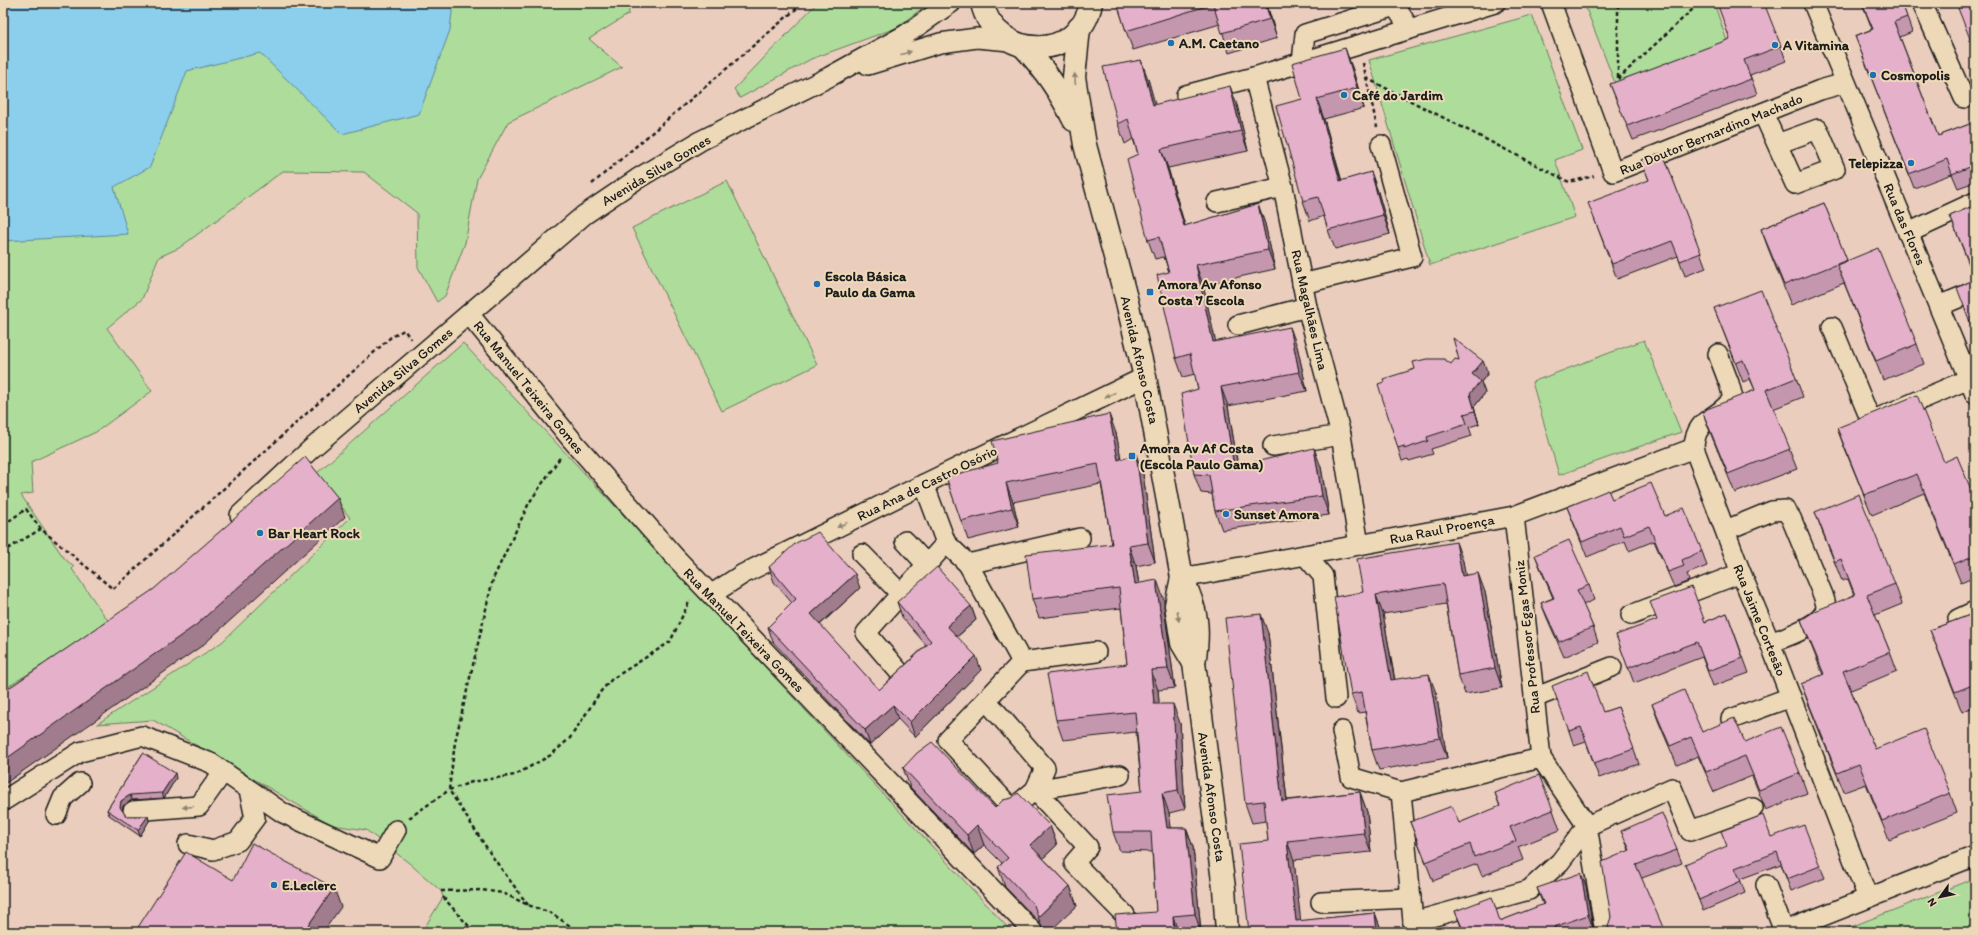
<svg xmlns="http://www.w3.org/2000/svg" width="1978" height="935" viewBox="0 0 1978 935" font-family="Itim,sans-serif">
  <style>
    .green { fill: #aedc9b; stroke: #657c5c }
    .water { fill: #8bcfed; stroke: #5f8799 }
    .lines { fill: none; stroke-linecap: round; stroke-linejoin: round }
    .minor-casing { stroke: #1c1c1c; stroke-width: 22 }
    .major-casing { stroke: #1c1c1c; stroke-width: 25 }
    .path { stroke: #1c1c1c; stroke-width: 2.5; stroke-dasharray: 4 3; stroke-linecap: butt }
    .minor { stroke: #edd9b7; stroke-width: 19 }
    .major { stroke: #edd9b7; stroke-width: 22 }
    .wall { fill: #c597ae; stroke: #1c1c1c }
    .shaded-wall { fill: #a07b8d; stroke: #1c1c1c }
    .building { fill: #e5b0ca; stroke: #1c1c1c }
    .oneway { fill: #8f8471 }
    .poi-dot { fill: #1f6fb2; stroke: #edd9b7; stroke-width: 1.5 }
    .labels { text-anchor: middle; stroke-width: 4; stroke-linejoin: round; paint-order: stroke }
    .poi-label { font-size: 14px; font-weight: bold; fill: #1c1c1c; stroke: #edd9b7; text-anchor: start }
    .street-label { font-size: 14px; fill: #1c1c1c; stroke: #edd9b7 }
  </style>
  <rect width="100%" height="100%" fill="#ebcdbd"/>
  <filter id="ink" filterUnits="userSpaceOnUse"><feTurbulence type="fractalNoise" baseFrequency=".025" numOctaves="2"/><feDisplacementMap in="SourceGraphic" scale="8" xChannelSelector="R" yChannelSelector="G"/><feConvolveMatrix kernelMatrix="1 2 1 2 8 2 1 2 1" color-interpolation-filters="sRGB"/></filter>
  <g filter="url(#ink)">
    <g class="green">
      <path d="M3,3h625l1,11 -40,25 33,28 -114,55 -31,57 -12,64 -20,53 -8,6 -19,-35 -1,-54 -53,-41 -81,-1 -104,77 -20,9 -17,42 -35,29 45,63 -56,41 -65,30 2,31 -12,2 43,63 10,9 -2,2 37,53 -106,68z"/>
      <path d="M817,3h112l-33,25 -85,31 -71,39 -6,-9z"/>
      <path d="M1584,3h130l15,44 -109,49z"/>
      <path d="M1532,15l50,135 -27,10 20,57 -145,48 -61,-205z"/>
      <path d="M727,181l90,184 -95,46 -90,-183z"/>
      <path d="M1644,340l37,92 -122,43 -27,-93z"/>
      <path d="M463,343l549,589h-590l21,-35 -2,-6 -32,-28 -43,-33 -34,-5 -179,-105 -56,4 125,-82 128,-124 -33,-45z"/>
      <path d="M1975,878v54h-137z"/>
    </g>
    <path class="water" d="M3,3h450l-3,27 -31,84 -77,20 -82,-81 -73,18 -37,96 -36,20 14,47 -125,7z"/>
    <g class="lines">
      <defs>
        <g id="minor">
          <path d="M1551,3l62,169 207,-82 25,-7"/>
          <path d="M1813,3l162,391"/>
          <path d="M1922,3l42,95"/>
          <path d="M1302,62l3,-28 90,-28 15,23"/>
          <path d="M868,65l72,-22 37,-5 33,3"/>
          <path d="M1254,77l29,110 24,120 34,128 18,110"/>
          <path d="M1186,95l68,-18 241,-74"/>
          <path d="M1763,113l32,71 40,-15 -17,-40 -41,15"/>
          <path d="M1217,202l66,-15"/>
          <path d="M1908,233l67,-31"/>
          <path d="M1302,284l110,-27 -31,-112"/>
          <path d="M1939,306l36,-15"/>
          <path d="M469,314l103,126 102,116 359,376"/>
          <path d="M1238,325l69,-18"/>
          <path d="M1832,327l39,94 98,-42"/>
          <path d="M1718,354l11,29 4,15c-14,22 -38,18 -39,50l47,125 29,70 98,255"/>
          <path d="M1273,446l68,-11"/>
          <path d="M924,484l22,59 22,21 54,98 -74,78 64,69 23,-19 53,57 -14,16 51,52"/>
          <path d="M240,515l71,-66 273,-234 53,-36 63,-38 129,-64 76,-42 46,-32"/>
          <path d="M1514,516l27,242"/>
          <path d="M1726,530l46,-19 13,-1 6,8 32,77c1,3 3,8 3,12 -2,18 -41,30 -56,36"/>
          <path d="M905,541l22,24"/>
          <path d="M862,554l39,40"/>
          <path d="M1305,555l18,21 13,122"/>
          <path d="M968,564l112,-26"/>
          <path d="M1182,578l332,-62 180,-68"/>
          <path d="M712,594l31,-20 181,-90 221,-107"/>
          <path d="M1631,615l110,-42"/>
          <path d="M1958,619l17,-8"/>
          <path d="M1022,662l74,-10"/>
          <path d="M901,674l-35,-41 80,-90"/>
          <path d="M1534,698l78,-31"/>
          <path d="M986,700l59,68 -10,22 85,-15"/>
          <path d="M1731,719l60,-22"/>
          <path d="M1342,731l9,46 50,15 13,140"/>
          <path d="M1401,792l140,-34 46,68 85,-38 18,43 63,-23"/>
          <path d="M3,801l77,-49 62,-16 69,27 72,50 97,45 16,-28"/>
          <path d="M133,811l66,-5 24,-34"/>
          <path d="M56,815l7,-17 17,-15"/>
          <path d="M1587,826l18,106"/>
          <path d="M188,844l25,6 25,-9 17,-23 -6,-28"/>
          <path d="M1766,885l18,46"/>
          <path d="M1321,902l90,-4"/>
          <path d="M1413,922l116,-32 31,-28 27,-36"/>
          <path d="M1782,932l193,-76"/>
        </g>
        <g id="major">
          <path d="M982,3c13,58 98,60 109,0"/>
          <path d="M1079,28l-5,49 11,68 41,153 19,79 37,201c15,32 18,50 12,85l30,225 3,44"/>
          <path d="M1023,46c22,23 37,46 51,74"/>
          <path d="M1182,578l-6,27 6,38 12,20"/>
        </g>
      </defs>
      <use href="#minor" class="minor-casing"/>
      <use href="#major" class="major-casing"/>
      <g class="path">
        <path d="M1363,63l14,64"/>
        <path d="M1366,78l203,104 25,-6"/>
        <path d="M1618,78v-75"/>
        <path d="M1618,79l76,-71 -1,-5"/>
        <path d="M592,184l211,-181"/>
        <path d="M3,525l23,-16 15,20 72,60 278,-252 13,-7 7,9"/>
        <path d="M3,562l6,-14 32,-19"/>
        <path d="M409,818l40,-28 23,-8 43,-7 36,-20 19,-17 31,-47 11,-12 58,-37 20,-42"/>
        <path d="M441,891l41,-1 21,3 25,12 23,8 28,19"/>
        <path d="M443,897l31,35"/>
        <path d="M528,905l-36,-49 -43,-66 6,-48 38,-163 36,-76 32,-47"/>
      </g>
      <use href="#minor" class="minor"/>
      <use href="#major" class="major"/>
    </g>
    <g class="wall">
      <path d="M1117,3h154l-4,1 10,34 -48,15 -9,-29 -87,26 -7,-19z"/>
      <path d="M1837,3h15l-13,5z"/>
      <path d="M1862,3h40l10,29 -12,5 38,99 37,-14v60l-17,6 -6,-14 -38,14 -59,-152 17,-7z"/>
      <path d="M1781,46l5,15 -36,14 7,19 -124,46 -17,-41 -6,-15z"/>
      <path d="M1352,67l12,41 -40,11 18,62 29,-9 7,20 12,42 -55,15 -7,-19 -4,-14 -14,5 -7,-20 -1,-102z"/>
      <path d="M1148,79l7,26h82l11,46 -80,17 17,58 73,-22 7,20 10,45 -72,16 12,56 82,5 10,45 -79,15 10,60 83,1 8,48 -107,15 -7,-19 -3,-17 -11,-1 -7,-19 4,-85 -3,-15 -12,3 -7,-19 -7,-86 -5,-15 -9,2 -7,-19 -10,-86 -5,-15 -8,5 -7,-20z"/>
      <path d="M1663,153l43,115 -21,8 -7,-20 -61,23 -23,-61 55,-38 -8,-20z"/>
      <path d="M1824,203l23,58 70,83 7,20 -41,16 -39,-97 -53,22 -23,-57 -7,-19z"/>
      <path d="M1975,205v65l-3,2 -22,-56z"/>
      <path d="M1714,308l82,70 7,19 -30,12 24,60 -62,24 -25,-61 -7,-19 52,-23 -5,-11 -7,3z"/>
      <path d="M1451,364l37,9 -7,9 4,11 -11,14 5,17 -10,3 3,9 -41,13 2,5 -24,7 -1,-2 -6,2 -4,-13 -14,-66 31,-13z"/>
      <path d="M1837,428l107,34 31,37v78l-14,6 -37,-90 -52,22 -28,-68z"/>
      <path d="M1116,433l5,26 22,15 12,88 -19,4 3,18 25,16v7l11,81 -17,2 1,14 21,19 5,86 -16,4 2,15h15l7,19 8,85h-84l39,-20 -4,-60 -32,-1 -7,-19 29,-41 -6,-59 -73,8 -7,-20 71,-56 -6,-56 -82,10 -7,-19 80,-55 -11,-60 -88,18 6,25 -51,13 -22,-63z"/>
      <path d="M1612,499l53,17 37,35 5,15 -20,8 2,7 -15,6 -20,-46 -25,10 -4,-10 -38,16 -20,-50z"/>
      <path d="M1815,512l80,72 7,20 -27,11 15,37 7,19 -46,19 24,59 75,44 7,20 -68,27 -23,-56 -22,8 -36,-89 -7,-19 22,-9 -22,-55 53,-25 -6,-16 -6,2 -20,-50z"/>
      <path d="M1535,555l54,30 5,15 -11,5 10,22 5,15 -34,15 -17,-39 -6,-15 12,-5 -12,-28z"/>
      <path d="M1463,561l2,14 20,17 17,96 -37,6 -7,-19 -12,-71 -63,10 12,66 41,13 11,65 -68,12 -7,-20 -7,-38 -7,1 -7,-19 12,-102z"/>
      <path d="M769,567l91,21 -40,37 59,65 47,-45 -24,-28 -5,-15 74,4 5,14 -19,17 24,33 -66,67 -17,-18 -28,26 -97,-103 -5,-15 24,-24 -18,-21z"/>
      <path d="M1727,613l22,60 -36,13 -11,-29 -68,26 -18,-48 89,-13z"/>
      <path d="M1975,613v93l-13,6 -32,-82z"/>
      <path d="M1268,633l19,167 73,-8 7,20 4,40 -77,8 6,61 75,-8 7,19h-133l19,-91 -2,-20 -14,2 -7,-20z"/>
      <path d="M1652,704l50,28 43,10 55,31 7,20 -41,17 -14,-34 -38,16 -16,-36 -21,9 -18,-42z"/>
      <path d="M1618,707l21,57 -40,14 -13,-36 -12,4 -5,-15 34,-19z"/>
      <path d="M143,753l33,25 -12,20 -32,2 -9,6 -1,4 4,6h22l1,5 -9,15 -31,-21 -2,-5z"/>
      <path d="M903,768l92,40 55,18 7,19 -14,13 27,28 7,20 -33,26 -3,-8 -36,-37 -7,-20 4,-4 -18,-18 -10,9 -64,-67z"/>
      <path d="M1495,793l58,17 7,20 -42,17 5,13 -41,16 -5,-12 -44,17 -23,-59 49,1 41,-16z"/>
      <path d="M1621,831l56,19 5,13 -40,15 -31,39 18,-67z"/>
      <path d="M1771,837l49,29 5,12 -34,13 -10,-27 -41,15 5,14 -42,18 -18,-47z"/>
      <path d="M1586,886l7,42 -11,4h-119l-8,-21 45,10 43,-16 -6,-17z"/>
    </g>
    <g class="shaded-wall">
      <path d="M1265,3h1l11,35 -7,-19z"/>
      <path d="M1345,48l7,19 12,41 -7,-20z"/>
      <path d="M1141,60l7,19 13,46 -8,-20z"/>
      <path d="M1230,86l7,19 11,46 -7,-20z"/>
      <path d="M1317,99l7,20 23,82 -7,-20z"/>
      <path d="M1161,149l7,19 23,78 -7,-20z"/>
      <path d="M1371,172l7,20 12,42 -7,-19z"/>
      <path d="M1258,204l7,20 10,45 -7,-19z"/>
      <path d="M1196,265l7,20 17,76 -7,-19z"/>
      <path d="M1290,327l7,19 10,45 -8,-19z"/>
      <path d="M1483,361l5,12 -7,9 4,11 -11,14 5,17 -9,-30 2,-20z"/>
      <path d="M1221,387l7,19 13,80 -7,-19z"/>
      <path d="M1109,414l7,19 9,46 -7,-19z"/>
      <path d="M1314,448l7,19 8,48 -7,-19z"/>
      <path d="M1136,454l7,20 12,88 -7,-19z"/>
      <path d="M1006,483l7,19 6,25 -7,-19z"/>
      <path d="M338,498l7,19 -142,128 -200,140v-24z"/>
      <path d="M1456,542l7,19 6,34 -7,-19z"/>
      <path d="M1129,546l7,20 6,38 -7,-20z"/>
      <path d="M1478,573l7,19 17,96 -7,-20z"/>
      <path d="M855,574l5,14 -44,40 -5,-14z"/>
      <path d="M1157,580l7,20v7l11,81 -7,-19 -11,-81z"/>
      <path d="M1376,595l7,19 15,86 -7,-20z"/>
      <path d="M971,606l5,14 -24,21 -5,-15z"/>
      <path d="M1261,614l7,19 21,187 -7,-19z"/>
      <path d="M976,656l5,14 -66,67 -5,-15z"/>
      <path d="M1151,670l7,20 3,34 -7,-20z"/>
      <path d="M1429,674l7,19 11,65 -7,-20z"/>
      <path d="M1173,704l7,19 5,86 -7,-19z"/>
      <path d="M893,705l5,14 -28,26 -5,-15z"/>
      <path d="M175,773l1,5 -12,20 -2,-5z"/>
      <path d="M1360,792l7,20 4,40 -7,-19z"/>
      <path d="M1162,793l7,20 5,35 -7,-20z"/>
      <path d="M130,795l2,5 -9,6 -1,6 -2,-5 1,-6z"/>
      <path d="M148,816l1,5 -9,15 -2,-6z"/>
      <path d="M977,825l7,20 -10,9 -7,-19z"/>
      <path d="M1050,826l7,19 -20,19 -7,-19z"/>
      <path d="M1186,828l7,19 8,85 -6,-18z"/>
      <path d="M1287,841l7,19 8,72 -6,-11z"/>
      <path d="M1581,873l5,13 7,42 -5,-13z"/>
      <path d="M1070,886l7,20 -28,26h-5l-6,-15z"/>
      <path d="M334,888l7,19 -18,25h-18v-2z"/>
      <path d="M1375,913l7,19h-5z"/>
      <path d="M1173,916l5,16h-4z"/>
    </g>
    <g class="building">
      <path d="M1117,3h148l5,16 -48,14 -9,-29 -87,27z"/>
      <path d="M1717,3h47l17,43 -37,14 7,19 -124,47 -17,-42 120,-45z"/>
      <path d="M1862,3h40l5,14 -13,5 44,114 37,-14v43l-23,9 -5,-15 -38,15 -54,-138 18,-7z"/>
      <path d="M1956,3h19v46h-1z"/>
      <path d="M1345,48l12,40 -40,11 23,82 31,-9 12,43 -55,15 -10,-33 -15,4 -27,-95 26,-7 -10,-36z"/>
      <path d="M1141,60l12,45 77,-19 11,45 -80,18 23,77 74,-22 10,46 -72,15 17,77 77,-15 9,45 -78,15 13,80 80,-19 8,48 -107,15 -6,-36 -15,-1 -13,-80 17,-5 -8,-35 -14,4 -19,-83 12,-3 -10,-35 -11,3 -21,-81 11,-5 -10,-35 -10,5 -15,-57z"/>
      <path d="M1663,153l38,100 -21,8 -8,-20 -60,23 -24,-61 61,-23 -8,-20z"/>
      <path d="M1824,203l23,57 -63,25 -23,-56z"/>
      <path d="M1975,205v50l-8,3 -17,-42z"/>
      <path d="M1878,248l39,96 -41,17 -39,-96z"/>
      <path d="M1975,279v56l-18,-47z"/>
      <path d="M1761,290l35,88 -30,12 24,59 -62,25 -25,-61 4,-4 48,-19 -12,-30 -7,3 -22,-55z"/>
      <path d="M1453,338l30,23 -11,13 8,7 -10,13 5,17 -11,3 3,10 -40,13 1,4 -24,8v-3l-6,2 -20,-64 6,-2 -1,-3 32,-10 -2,-7 14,-3h17l7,5 4,-5 4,1z"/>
      <path d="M1917,395l27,67 13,-6 18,43v56l-21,9 -37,-90 -53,21 -27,-67z"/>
      <path d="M1109,414l9,46 18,-6 12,89 -19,3 6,38 22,-4v8l11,81 -17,1 3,34h19l5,86 -16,3 5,35h19l9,86 -22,2 1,16h-57l-2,-17 41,-3 -5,-80h-38l-6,-37 35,-4 -7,-79 -79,8 -9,-46 80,-10 -8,-76 -87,11 -6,-45 86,-10 -14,-80 -92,19 6,25 -51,13 -15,-44 52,-14 -6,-22z"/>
      <path d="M305,457l33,41 -142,127 -193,136v-69l151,-103z"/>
      <path d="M1651,483l14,33 19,-8 18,43 -20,9 2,6 -16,6 -19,-46 -25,10 -4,-10 -38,16 -15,-35 41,-17 4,9z"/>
      <path d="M1859,494l36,90 -28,11 23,57 -47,19 32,78 49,-20 26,64 -68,28 -23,-57 -22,9 -36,-89 23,-10 -23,-54 14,-9 40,-16 -14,-36 -6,3 -20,-50z"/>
      <path d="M818,532l37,42 -44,40 68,76 52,-49 -34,-39 40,-35 34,39 -24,20 29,30 -66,66 -17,-17 -28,25 -97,-103 28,-28 -27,-32 27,-24z"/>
      <path d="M1569,540l20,45 -12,5 16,37 -34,15 -18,-39 13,-5 -19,-43z"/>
      <path d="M1456,542l6,34 16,-3 17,95 -37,7 -15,-91 -67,11 15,85 38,-6 11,64 -68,12 -10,-58 -11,2 -17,-97 29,-5 -6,-33z"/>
      <path d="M1692,587l13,35 22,-9 16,45 -35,13 -11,-29 -69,26 -12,-33 41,-15 -7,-18z"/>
      <path d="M1975,613v71l-20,8 -25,-62z"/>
      <path d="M1261,614l21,187 78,-9 4,41 -77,8 9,80 79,-8 2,19h-128l-10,-88 29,-3 -4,-40 -19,2 -20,-185z"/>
      <path d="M1588,671l15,41 15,-5 16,42 -40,14 -13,-36 -12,4 -17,-45z"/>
      <path d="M1684,690l18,42 32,-14 11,24 36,-15 19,46 -41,17 -14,-34 -39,16 -15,-35 -21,9 -18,-42z"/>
      <path d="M932,742l63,66 8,-8 9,-2 6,-5 32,33 -20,19 40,41 -32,31 -4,-12 -36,-38 10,-9 -31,-33 -10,10 -64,-67 14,-15z"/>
      <path d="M143,753l32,20 -13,20 -32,2 -9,6 -1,6 6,9h22l-10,14 -31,-20z"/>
      <path d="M1539,775l14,35 -43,17 6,14 -42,16 -4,-13 -44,18 -16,-40 42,-16 7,17 41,-17 -5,-13z"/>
      <path d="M1662,813l15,37 -41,15 29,67h-55l-2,-6 3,-9 -9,-55 28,-12 -9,-19z"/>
      <path d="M1763,815l8,22 33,-12 16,41 -33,13 -10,-27 -42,16 6,13 -42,19 -14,-36 42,-18 -6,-15z"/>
      <path d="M252,843l82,45 -29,42 3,2h-173l51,-80 47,28z"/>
      <path d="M1581,873l7,42 -34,12 2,5h-92l-9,-21 37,-14 8,24 44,-17 -7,-16z"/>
    </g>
    <defs><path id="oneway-solid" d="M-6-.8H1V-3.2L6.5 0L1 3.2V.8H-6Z"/></defs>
    <g class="oneway">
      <use href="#oneway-solid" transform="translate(906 53) rotate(-17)"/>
      <use href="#oneway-solid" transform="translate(1075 79) rotate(-94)"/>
      <use href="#oneway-solid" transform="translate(1110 395) rotate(154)"/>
      <use href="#oneway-solid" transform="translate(842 525) rotate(154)"/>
      <use href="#oneway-solid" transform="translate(1178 616) rotate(81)"/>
      <use href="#oneway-solid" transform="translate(188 807) rotate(175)"/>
    </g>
  </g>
  <g class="poi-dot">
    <circle cx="1171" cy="43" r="4"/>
    <circle cx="1775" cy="45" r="4"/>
    <circle cx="1873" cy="75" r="4"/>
    <circle cx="1344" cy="95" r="4"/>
    <circle cx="1911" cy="163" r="4"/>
    <circle cx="817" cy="284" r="4"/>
    <rect x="1146" y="288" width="8" height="8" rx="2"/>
    <rect x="1128" y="452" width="8" height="8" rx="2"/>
    <circle cx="1226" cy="514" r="4"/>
    <circle cx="260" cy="533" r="4"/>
    <circle cx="274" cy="885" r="4"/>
  </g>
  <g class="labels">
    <g class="poi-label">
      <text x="1179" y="48">A.M. Caetano</text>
      <text x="1783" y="50">A Vitamina</text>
      <text x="1881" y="80">Cosmopolis</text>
      <text x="1352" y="100">Café do Jardim</text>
      <text x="1903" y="168" text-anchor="end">Telepizza</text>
      <text x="825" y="281">Escola Básica<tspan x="825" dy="16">Paulo da Gama</tspan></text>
      <text x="1158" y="289">Amora Av Afonso<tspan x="1158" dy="16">Costa 7 Escola</tspan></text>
      <text x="1140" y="453">Amora Av Af Costa<tspan x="1140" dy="16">(Escola Paulo Gama)</tspan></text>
      <text x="1234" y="519">Sunset Amora</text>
      <text x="268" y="538">Bar Heart Rock</text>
      <text x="282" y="890">E.Leclerc</text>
    </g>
    <g class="street-label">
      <text transform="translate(1711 134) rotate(-22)" y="5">Rua Doutor Bernardino Machado</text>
      <text transform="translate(656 170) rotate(-31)" y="5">Avenida Silva Gomes</text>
      <text transform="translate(1905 224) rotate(67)" y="5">Rua das Flores</text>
      <text transform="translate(1310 310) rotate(77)" y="5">Rua Magalhães Lima</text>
      <text transform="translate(1140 360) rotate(77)" y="5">Avenida Afonso Costa</text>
      <text transform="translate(403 370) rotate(-40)" y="5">Avenida Silva Gomes</text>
      <text transform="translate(529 387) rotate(51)" y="5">Rua Manuel Teixeira Gomes</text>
      <text transform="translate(927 483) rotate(-26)" y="5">Rua Ana de Castro Osório</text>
      <text transform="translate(1442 529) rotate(-11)" y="5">Rua Raul Proença</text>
      <text transform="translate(1760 620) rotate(68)" y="5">Rua Jaime Cortesão</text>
      <text transform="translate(744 630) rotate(46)" y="5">Rua Manuel Teixeira Gomes</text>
      <text transform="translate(1527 637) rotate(-96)" y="5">Rua Professor Egas Moniz</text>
      <text transform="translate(1212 797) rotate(82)" y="5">Avenida Afonso Costa</text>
    </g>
  </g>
  <rect width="1978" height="935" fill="none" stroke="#edd9b7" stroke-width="16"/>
  <rect x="8" y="8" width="1962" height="919" fill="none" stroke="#1c1c1c" stroke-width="1.5" filter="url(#ink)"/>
  <g transform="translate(1940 897) rotate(237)" stroke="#edd9b7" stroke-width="3" paint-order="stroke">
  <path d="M0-3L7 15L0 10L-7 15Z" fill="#1c1c1c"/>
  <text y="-6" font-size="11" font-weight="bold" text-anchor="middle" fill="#1c1c1c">N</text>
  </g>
</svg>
